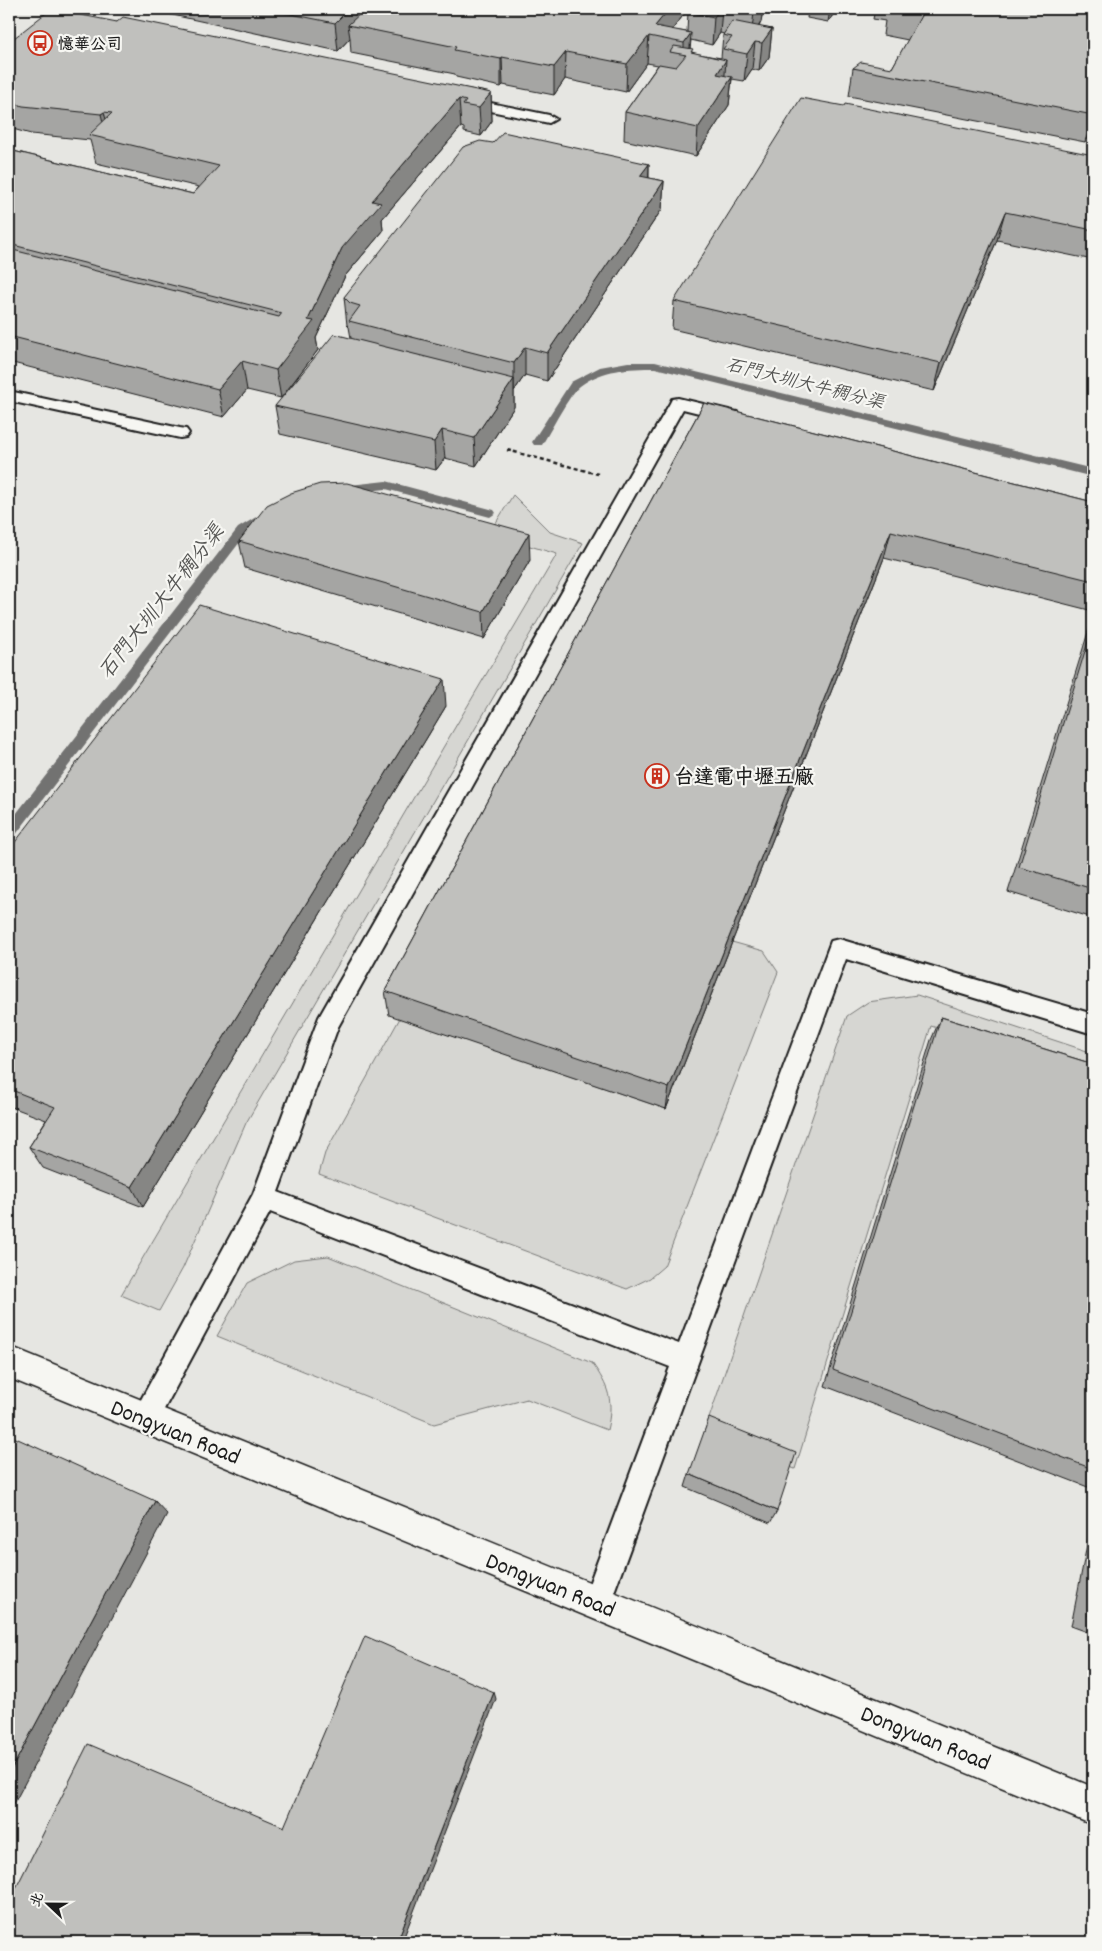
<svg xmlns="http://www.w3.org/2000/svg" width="1102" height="1951" viewBox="0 0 1102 1951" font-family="Dekko,'LXGW WenKai TC',sans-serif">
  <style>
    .built { fill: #e6e6e2 }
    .green { fill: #d6d6d2; stroke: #797977 }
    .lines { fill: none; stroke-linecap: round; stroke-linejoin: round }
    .stream { fill: #727271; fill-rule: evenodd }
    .lane-casing { stroke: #1c1c1c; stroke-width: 4 }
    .street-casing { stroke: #1c1c1c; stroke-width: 3 }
    .path { stroke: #1c1c1c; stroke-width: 2.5; stroke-dasharray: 4 3; stroke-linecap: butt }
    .lane { fill: #f6f6f2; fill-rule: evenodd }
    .street { fill: #f6f6f2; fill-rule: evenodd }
    .wall { fill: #a5a5a3; stroke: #1c1c1c; fill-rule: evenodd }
    .shaded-wall { fill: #868684; stroke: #1c1c1c }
    .building { fill: #c0c0bd; stroke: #1c1c1c }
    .labels { text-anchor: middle; stroke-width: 4.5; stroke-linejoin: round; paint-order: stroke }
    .far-poi-label { font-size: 16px; font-weight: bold; fill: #1c1c1c; stroke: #f6f6f2; text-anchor: start }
    .far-water-label { font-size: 18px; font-style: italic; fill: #565654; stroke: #f6f6f2 }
    .poi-label { font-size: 20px; font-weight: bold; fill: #1c1c1c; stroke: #f6f6f2; text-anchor: start }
    .water-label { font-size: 21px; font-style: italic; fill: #565654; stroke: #f6f6f2 }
    .near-street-label { font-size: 24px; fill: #1c1c1c; stroke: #f6f6f2 }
  </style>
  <rect width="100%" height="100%" fill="#f6f6f2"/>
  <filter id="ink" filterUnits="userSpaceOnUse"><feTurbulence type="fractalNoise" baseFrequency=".02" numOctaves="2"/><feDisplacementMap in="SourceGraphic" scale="10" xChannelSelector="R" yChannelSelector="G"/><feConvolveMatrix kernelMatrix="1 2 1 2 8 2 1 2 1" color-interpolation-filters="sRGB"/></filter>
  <g filter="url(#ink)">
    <rect class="built" x="9" y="9" width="1084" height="1933"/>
    <g class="green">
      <path d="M513,495l37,37 33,11 -337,580 -63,145 -24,43 -38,-16 436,-741 -68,-20z"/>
      <path d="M732,942l32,9 14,21 -114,294 -14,12 -23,11 -308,-115 6,-21 75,-135 266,91z"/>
      <path d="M917,995l176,58v24l-162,-51 -136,443 -91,-36 143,-417 21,-14z"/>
      <path d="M328,1256l264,107c17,24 22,38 15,67l-80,-31 -93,25 -217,-88 30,-53 47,-23z"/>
    </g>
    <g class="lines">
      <g class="stream">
        <path d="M628,362h27l438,107v8l-438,-109c-26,0 -52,1 -75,18 -10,7 -30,46 -38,59h-8l-2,-3 39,-60 29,-15z"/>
        <path d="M386,481l108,29 2,3 -6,4 -104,-28 -45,5 -6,-4 6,-4z"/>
        <path d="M268,510l6,4 -2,3 -26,17 -232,303 -5,1v-15l229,-295z"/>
      </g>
      <defs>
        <g id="lane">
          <path d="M462,97l87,18 7,4 -7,4 -92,-19 -2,-3 2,-3z"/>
          <path d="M9,391l171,37 6,1 3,4 -3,4 -6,1 -171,-37z"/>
          <path d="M678,398l59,14 2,4 -2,4 -6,1 -48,-12 -345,618 -60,165 401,152 152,-403 8,-2 254,75v20l-247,-75 -236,644 -4,10 -10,4 -10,-4 -4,-10 88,-236 -400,-155 -116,216 -10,3 -10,-3 -3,-10 122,-224 66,-177 351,-614 2,-4z"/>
        </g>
        <path id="street" d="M9,1346l1084,441v38l-1084,-447z"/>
      </defs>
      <use href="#lane" class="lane-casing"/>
      <use href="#street" class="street-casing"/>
      <path class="path" d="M507,450l91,24"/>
      <use href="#lane" class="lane"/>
      <use href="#street" class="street"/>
    </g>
    <g class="wall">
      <path d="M145,9h540v4l-13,17 15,2 1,-20 34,-3h41l-2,13 -2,5 13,2 -3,28 -10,14 -7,-2 -8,12 -12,-2 -3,26 -33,51 -72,-16 1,-28 33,-47 -11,-2 -21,29 -61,-13 -11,16 -51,-10 -2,2 -45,-10 -1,-3 -104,-21 -1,-15 -12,13zM720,33l4,1 -1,1 -2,23 -28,-5 -3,-4 1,-9 21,5z"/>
      <path d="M808,9h29l-9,13 -21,-4z"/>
      <path d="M875,9h218v113l-8,20 -236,-46 4,-28h39l16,-28 -25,-5 2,-14 -12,-2z"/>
      <path d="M117,22l374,71 1,28 -11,15 -17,-4v-4l-3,-1 -79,92 1,12 -38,45 -29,62 2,12 -37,48 -34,-8 -23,27 -215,-55v-212l184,44 6,-7 -103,-24 -6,-23 -59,-6 -22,-6v-86z"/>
      <path d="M493,143l156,21v14l15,3 -2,28 -115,172 -22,-6 -11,16v16l-38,59 -31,-8 -9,12 -156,-36 -5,-28 76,-68 -2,-11 -2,-2 -3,-28z"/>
      <path d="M1093,155v105l-96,-20 -63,151 -262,-62 2,-28z"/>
      <path d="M704,403l389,99v109l-209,-53 -218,551 -277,-94 -4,-24z"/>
      <path d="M239,541l291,19 -46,79 -239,-71z"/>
      <path d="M1093,616v302l-85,-26z"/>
      <path d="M446,706l-303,501 -100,-39 -14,-21 17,-27 -37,-14v-256z"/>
      <path d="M941,1017l152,47v425l-268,-103 106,-346z"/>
      <path d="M689,1474l88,37 -7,12 -85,-36z"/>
      <path d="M1093,1514v120l-22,-8z"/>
    </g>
    <g class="shaded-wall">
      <path d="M349,9h30l-31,16 2,13 -12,13 -3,-28z"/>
      <path d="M669,9h16v4l-20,26 -10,-13z"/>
      <path d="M720,9h2l-2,24 -8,12 2,-28z"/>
      <path d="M756,9h7l-2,13 -10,17 3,-27z"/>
      <path d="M830,9h7l-9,13z"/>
      <path d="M772,29l-3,28 -10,14 3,-28z"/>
      <path d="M691,33l-2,28 -3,-6h-2v-12z"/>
      <path d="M649,36l-2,27 -21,29 1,-28z"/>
      <path d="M755,42l-3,27 -8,12 3,-27z"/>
      <path d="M566,52l-1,27 -11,16v-28z"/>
      <path d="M502,57l1,28 -2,2v-28z"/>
      <path d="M726,60l-2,27 -7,-13z"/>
      <path d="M732,77l-3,28 -33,51 2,-28z"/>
      <path d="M491,93l1,28 -11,15 -2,-28z"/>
      <path d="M459,99l2,28 -79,92 1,12 -38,45 -29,62 2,12 -37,48 -5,-28 32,-50 34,-72 30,-47z"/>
      <path d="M104,112l7,27h-4l-6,-25z"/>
      <path d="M1093,116v6l-8,20z"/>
      <path d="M649,164l-1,28 -8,-16z"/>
      <path d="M664,181l-2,28 -115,172v-28z"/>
      <path d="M1005,212l-8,28 -63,151 7,-28z"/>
      <path d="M525,347v28l-11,16v-28z"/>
      <path d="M242,361l5,29 -23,27 -6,-28z"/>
      <path d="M514,379v28l-38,59 -2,-28z"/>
      <path d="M442,430l3,28 -9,12 -2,-28z"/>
      <path d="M891,531l-7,27 -218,551 3,-21z"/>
      <path d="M529,533l1,27 -46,79 -1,-27z"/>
      <path d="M444,679l2,27 -303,501 -11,-20z"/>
      <path d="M155,1501l12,13 -158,299v-39z"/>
      <path d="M494,1692l2,7 -94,243h-5z"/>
    </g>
    <g class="building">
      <path d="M51,9l66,13 6,-5 368,76 -12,15 -16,-3 3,-4 -7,-2 -87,102 9,2 -39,45 -34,72 6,1 -38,49 -34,-9 -24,28 -209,-53v-87l270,68 3,-4 -273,-69v-94l184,44 26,-28 -130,-31 23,-22 -8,-1 -3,2 -78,-8 -14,-4v-60z"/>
      <path d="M266,9h83l-14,14z"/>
      <path d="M365,9h304l-14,17 36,7 -7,10 -35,-7 -22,28 -61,-12 -12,15 -52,-10 -1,2 -47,-9 2,-3 -108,-22z"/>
      <path d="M690,9h30l-6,8 -26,-5z"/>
      <path d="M739,9h17l-2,3z"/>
      <path d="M894,9h199v106l-240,-47 8,-6 31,6 30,-54z"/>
      <path d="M732,21l40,8 -10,14 -7,-1 -8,12 -24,-5 9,-12 -9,-2z"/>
      <path d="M674,46l19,3 -2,3 35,8 -9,14 15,3 -34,51 -73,-16 34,-48 17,3 10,-12 -16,-3z"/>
      <path d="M801,98l43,8 1,-2 248,51v75l-88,-18 -64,151 -267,-62z"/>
      <path d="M503,132l146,32 -9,12 24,5 -117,172 -22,-6 -11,16 -165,-42 11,-15 -10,-3 -6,-6 119,-150 17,-6 13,2z"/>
      <path d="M334,334l180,45 -40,59 -32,-8 -8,12 -159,-36z"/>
      <path d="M704,403l389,99v79l-202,-50 -222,557 -284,-97z"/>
      <path d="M347,483l182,50 -46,79 -244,-71 28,-36 24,-12 29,-9z"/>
      <path d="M199,605l245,74 -312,508 -103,-40 26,-40 -46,-18v-239z"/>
      <path d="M1093,625v264l-74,-22z"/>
      <path d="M941,1017l152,47v405l-260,-99z"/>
      <path d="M709,1418l87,35 -19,58 -88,-37z"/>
      <path d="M9,1435l146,66 -146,273z"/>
      <path d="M1093,1590v28l-5,-2z"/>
      <path d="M365,1636l129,56 -97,250h-388v-40l79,-158 196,83z"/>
    </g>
  </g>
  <defs>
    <symbol id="bus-ring" viewBox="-11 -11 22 22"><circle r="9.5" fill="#f6f6f2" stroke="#c8321e" stroke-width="1.5"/><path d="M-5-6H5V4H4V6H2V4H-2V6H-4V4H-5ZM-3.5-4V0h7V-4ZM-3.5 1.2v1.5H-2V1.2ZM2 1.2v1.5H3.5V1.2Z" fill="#c8321e"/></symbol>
    <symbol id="building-ring" viewBox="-11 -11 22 22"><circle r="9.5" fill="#f6f6f2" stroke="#c8321e" stroke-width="1.5"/><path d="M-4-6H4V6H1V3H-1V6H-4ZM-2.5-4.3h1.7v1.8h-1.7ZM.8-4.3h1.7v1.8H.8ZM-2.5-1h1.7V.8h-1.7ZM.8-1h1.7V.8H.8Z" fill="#c8321e"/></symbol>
  </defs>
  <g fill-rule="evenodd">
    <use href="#bus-ring" x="26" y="29" width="28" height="28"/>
    <use href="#building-ring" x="643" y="762" width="28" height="28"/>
  </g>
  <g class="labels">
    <g class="far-poi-label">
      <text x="58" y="49">憶華公司</text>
    </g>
    <g class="far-water-label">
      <text transform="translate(805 383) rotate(14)" y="6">石門大圳大牛稠分渠</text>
    </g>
    <g class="poi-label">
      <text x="674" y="783">台達電中壢五廠</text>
    </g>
    <g class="water-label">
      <text transform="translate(161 601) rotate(-52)" y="7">石門大圳大牛稠分渠</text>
    </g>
    <g class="near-street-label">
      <text transform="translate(176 1431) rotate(22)" y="8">Dongyuan Road</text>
      <text transform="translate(551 1584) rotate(22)" y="8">Dongyuan Road</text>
      <text transform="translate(926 1737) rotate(22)" y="8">Dongyuan Road</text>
    </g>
  </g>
  <rect width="1102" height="1951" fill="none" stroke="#f6f6f2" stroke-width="30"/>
  <rect x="15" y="15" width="1072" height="1921" fill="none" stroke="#1c1c1c" stroke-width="2" filter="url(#ink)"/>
  <g transform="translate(48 1904) rotate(292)" stroke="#f6f6f2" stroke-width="4" paint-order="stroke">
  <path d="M0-4L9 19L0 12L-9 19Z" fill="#1c1c1c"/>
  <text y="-8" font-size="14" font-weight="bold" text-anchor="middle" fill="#1c1c1c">北</text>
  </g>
</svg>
